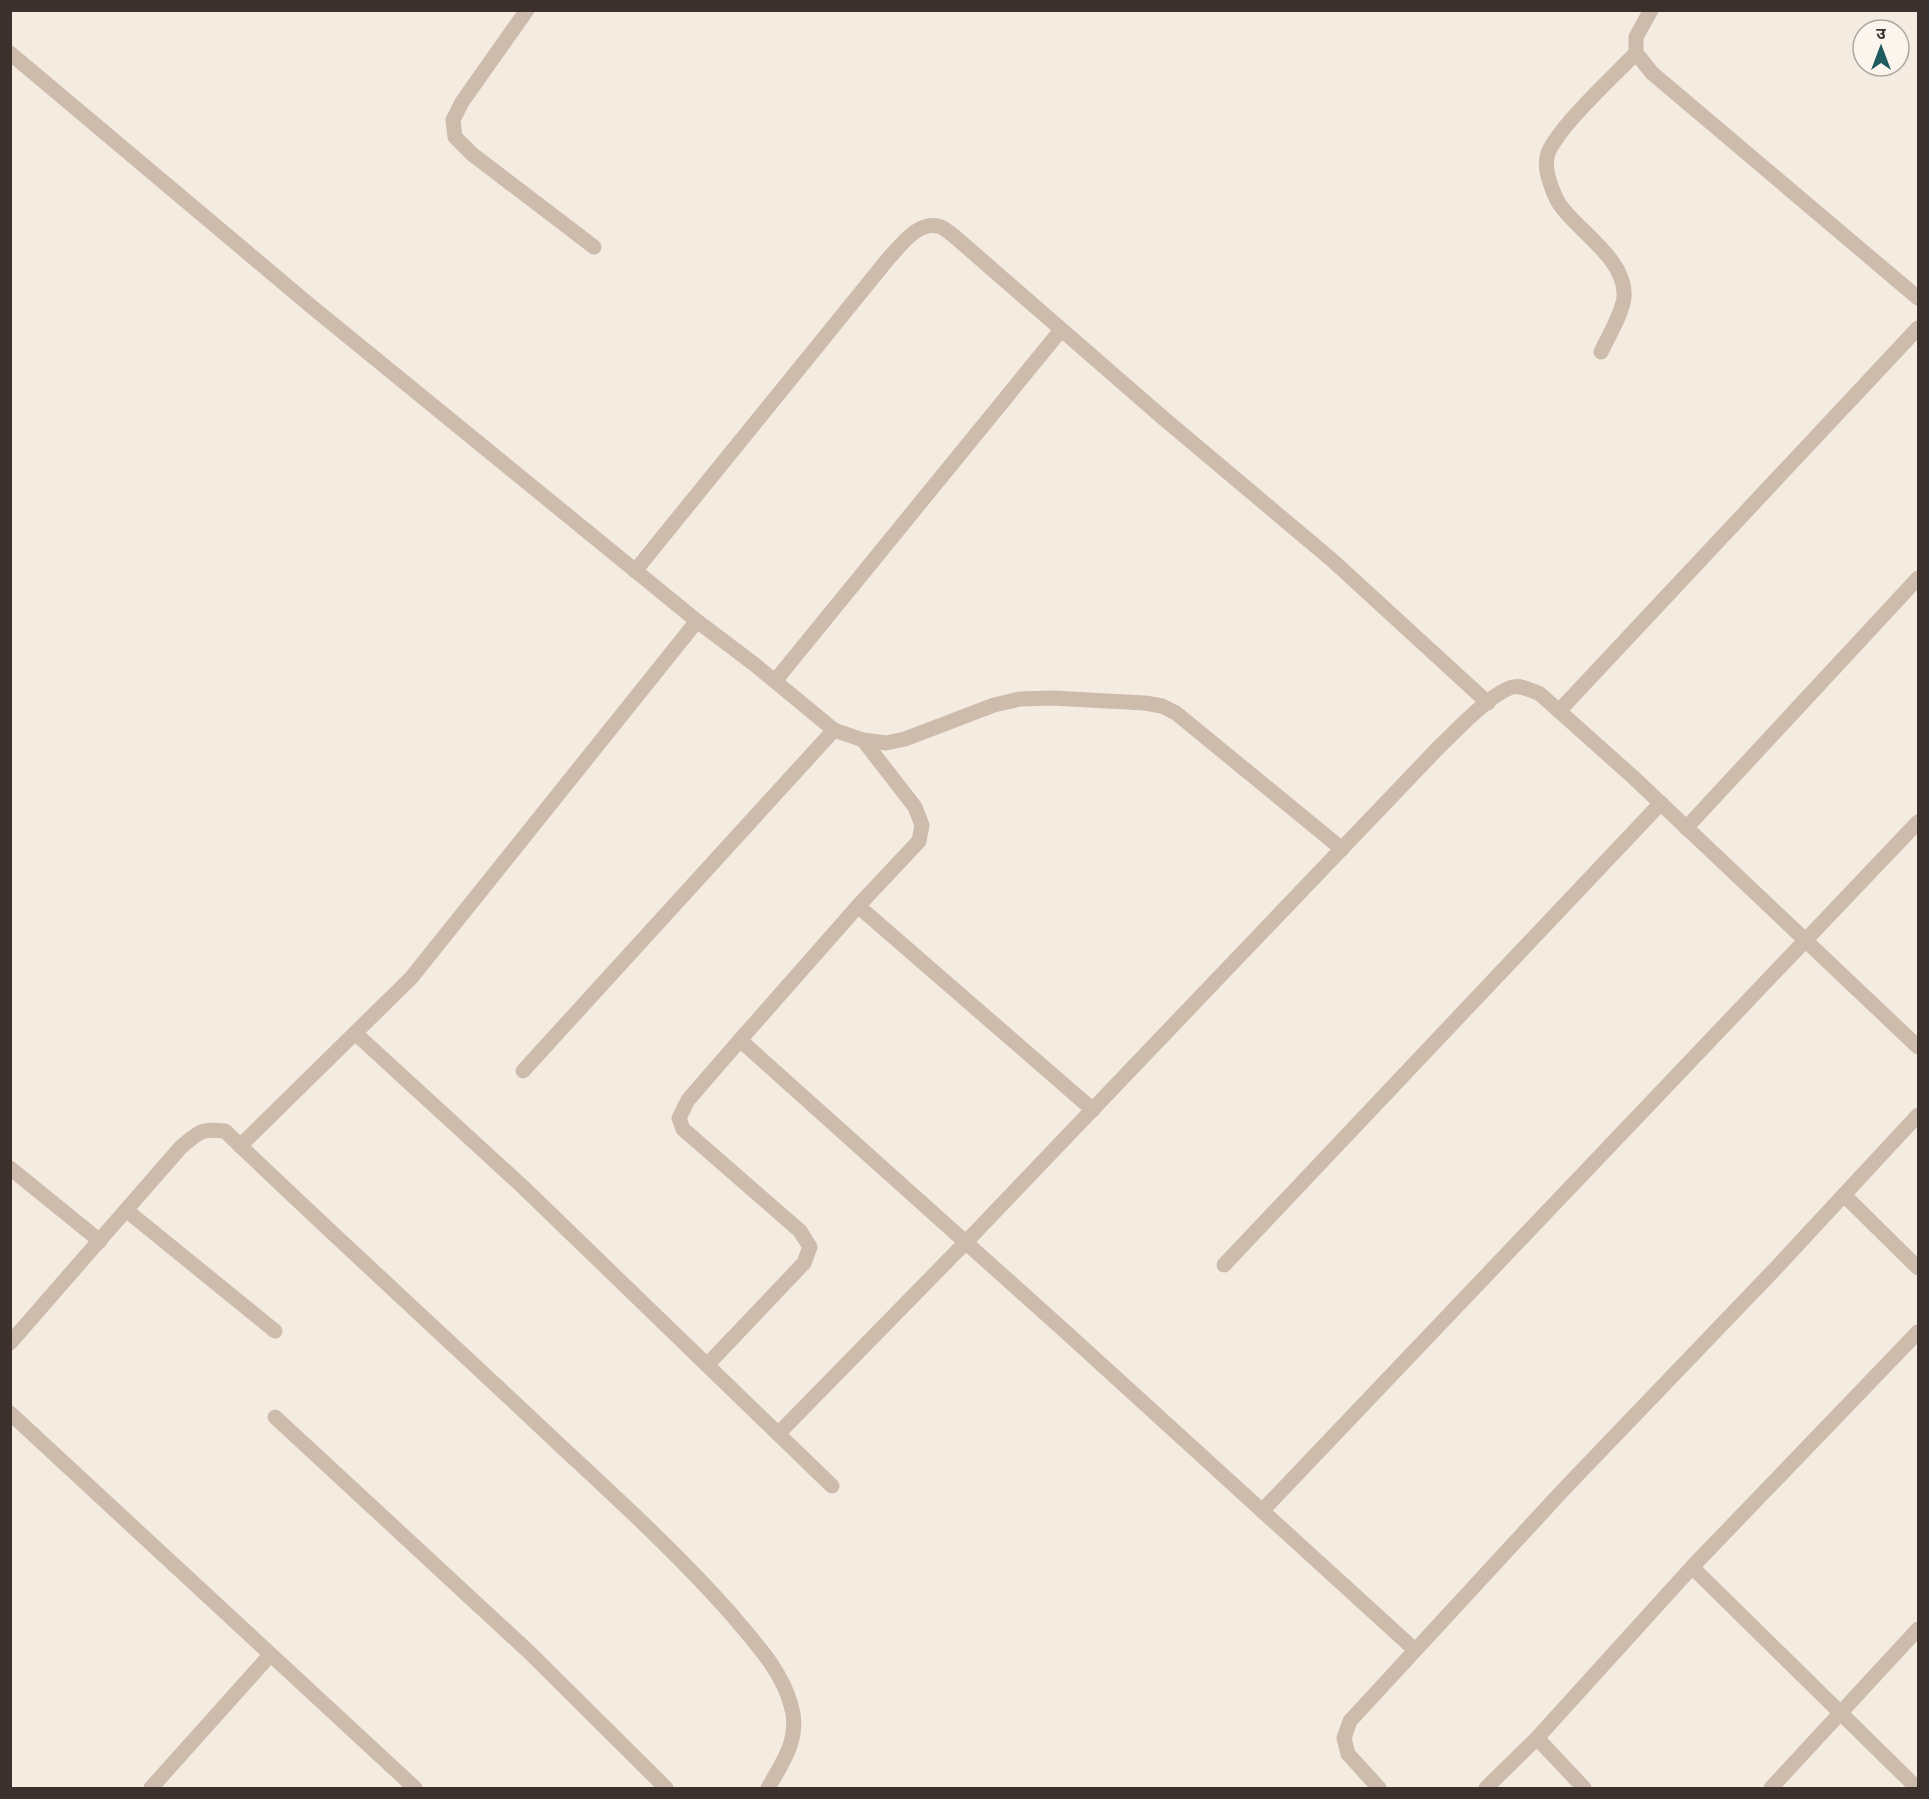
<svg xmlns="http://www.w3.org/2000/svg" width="1929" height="1799" viewBox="0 0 1929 1799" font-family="Figtree,'Noto Sans Devanagari',sans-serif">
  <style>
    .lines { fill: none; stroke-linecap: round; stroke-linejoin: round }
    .street { stroke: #cdbbac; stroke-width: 15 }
  </style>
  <rect width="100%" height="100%" fill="#f4ebe1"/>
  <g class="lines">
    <g class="street">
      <path d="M527,10l-65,92 -9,18 2,17 17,17 122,93"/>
      <path d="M1651,10l-15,27v16l16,20 266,225"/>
      <path d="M10,53l302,254 385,314 57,43 80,66 29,10 23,3 19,-4 89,-34 26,-6 32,-1 93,5 17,3 14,7 166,136"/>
      <path d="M1601,352c7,-15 22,-40 23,-55 3,-37 -46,-66 -64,-92 -6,-9 -9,-18 -12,-29 -2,-7 -2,-16 0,-23 12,-28 65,-76 88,-100"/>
      <path d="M635,571l253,-312c13,-14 31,-40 53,-32 4,2 9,6 13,9l208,181 170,143 156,143"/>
      <path d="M775,681l286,-351"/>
      <path d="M1559,711l359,-383"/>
      <path d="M1686,828l232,-250"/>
      <path d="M858,906l235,204"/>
      <path d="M355,1033l168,154 309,299"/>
      <path d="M740,1040l328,294 347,316"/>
      <path d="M523,1071l311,-341"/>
      <path d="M240,1146l171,-168 286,-357"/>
      <path d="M10,1168l90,73"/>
      <path d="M1844,1195l74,73"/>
      <path d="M126,1210l149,121"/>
      <path d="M1224,1265l437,-462"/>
      <path d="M10,1343l171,-196c18,-15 20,-19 44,-16 112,108 227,212 340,319 57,53 115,106 167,165 23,28 49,54 59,90 10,32 -8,57 -23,83"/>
      <path d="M707,1365l97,-102 6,-16 -10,-16 -117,-102 -4,-11 9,-18 52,-60 118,-134 61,-65 3,-16 -7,-18 -52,-67"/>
      <path d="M10,1413l405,375"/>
      <path d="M275,1417l254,235 137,136"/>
      <path d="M778,1434l188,-192 473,-495c17,-16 53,-55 74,-60 9,-2 19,4 27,7l93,83 285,270"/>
      <path d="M1262,1511l656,-689"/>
      <path d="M1692,1567l225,221"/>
      <path d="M1537,1738l47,50"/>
      <path d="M151,1788l119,-133"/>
      <path d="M1379,1788l-31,-34 -4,-16 6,-17 215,-233 211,-220 142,-153"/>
      <path d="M1486,1788l51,-50 155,-171 226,-235"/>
      <path d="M1771,1788l147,-159"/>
    </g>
  </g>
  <rect width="1929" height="1799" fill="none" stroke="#3b302b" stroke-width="24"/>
  <g transform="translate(1881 48)"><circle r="28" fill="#fbf5ee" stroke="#aea6a0" stroke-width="1.5"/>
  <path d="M0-4.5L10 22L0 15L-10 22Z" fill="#1f5a5e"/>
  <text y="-9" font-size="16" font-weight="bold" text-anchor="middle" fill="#3b302b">उ</text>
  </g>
</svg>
